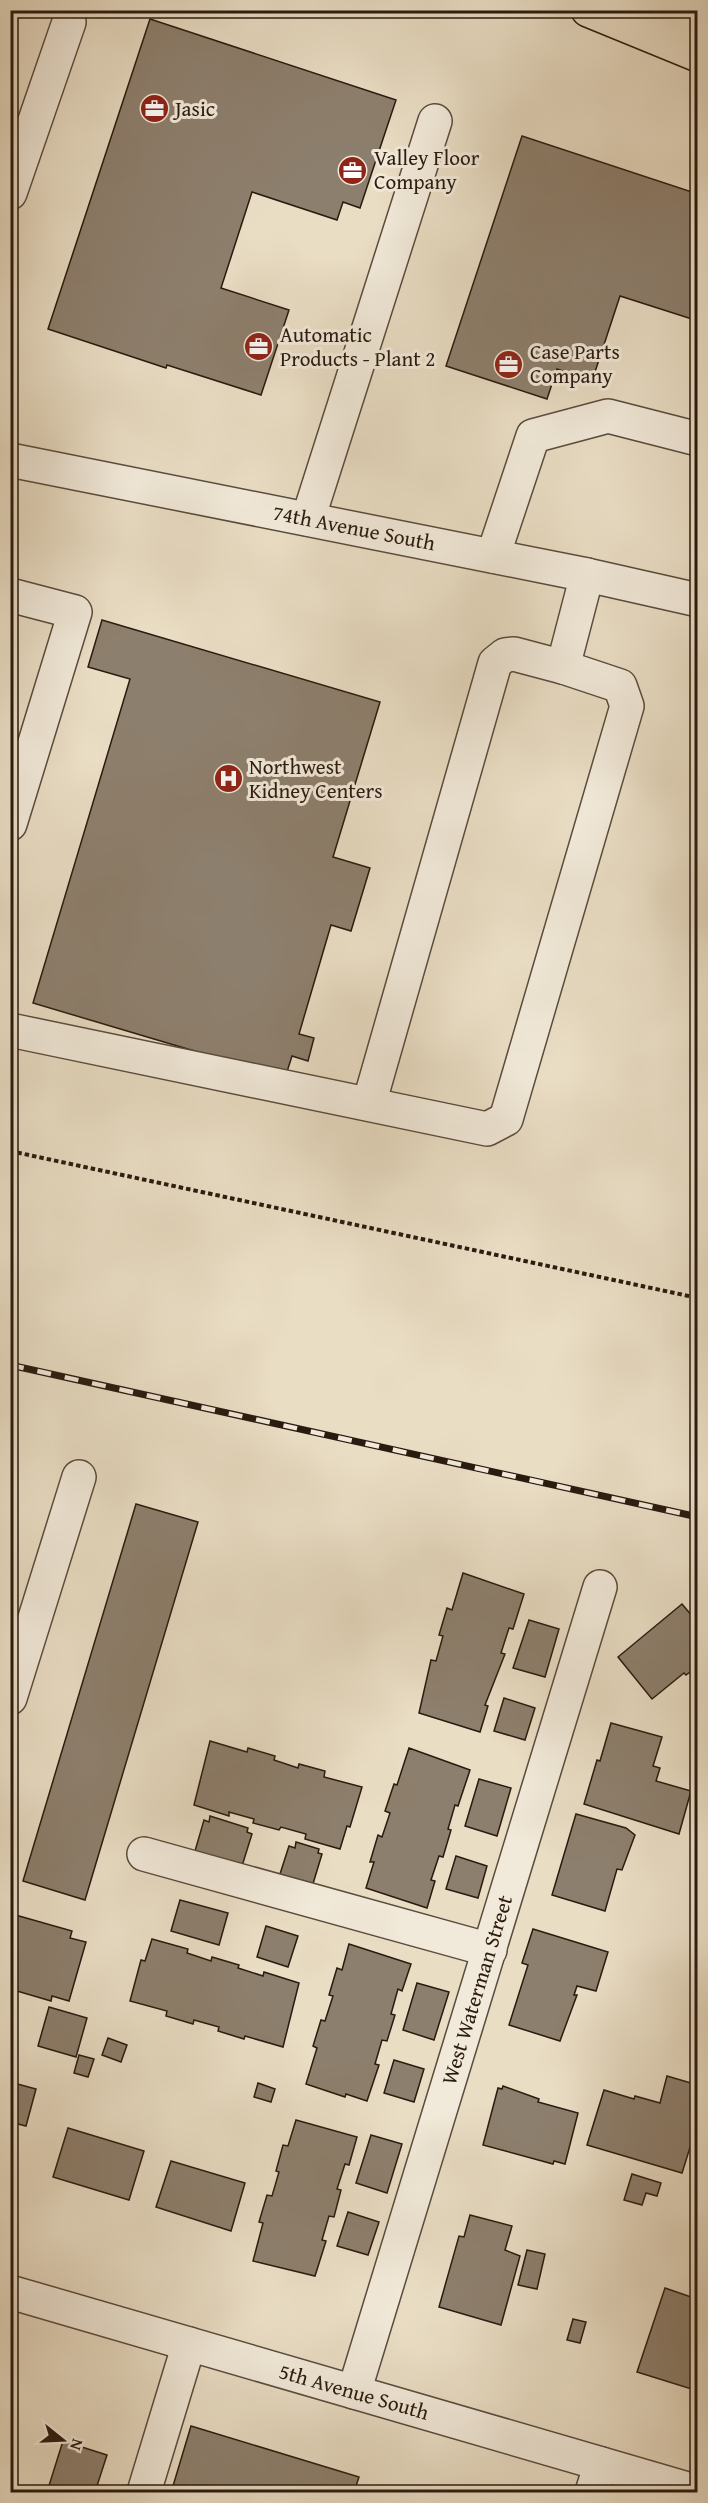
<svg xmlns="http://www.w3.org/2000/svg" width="708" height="2503" viewBox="0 0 708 2503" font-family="'Gentium Book Plus',serif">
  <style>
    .building { fill: #8d7f6d; stroke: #2a1a0f; stroke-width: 1.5 }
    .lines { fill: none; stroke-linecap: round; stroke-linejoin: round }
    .minor-casing { stroke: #5a4b3c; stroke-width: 36 }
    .highway-casing { stroke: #2a1a0f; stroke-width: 36 }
    .path { stroke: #2a1a0f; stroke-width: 4; stroke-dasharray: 4.5 3; stroke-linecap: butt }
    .minor { stroke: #f1e9d9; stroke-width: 33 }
    .highway { stroke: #e9ddc4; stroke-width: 33 }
    .rail-casing { stroke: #2a1a0f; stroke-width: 7 }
    .rail { stroke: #f1e9d9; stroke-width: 4.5; stroke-dasharray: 14; stroke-linecap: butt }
    .labels { text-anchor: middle; stroke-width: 6; stroke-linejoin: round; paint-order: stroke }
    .poi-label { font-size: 21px; fill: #2a1a0f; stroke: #f1e9d9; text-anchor: start }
    .street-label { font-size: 21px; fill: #2a1a0f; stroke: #f1e9d9 }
  </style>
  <rect width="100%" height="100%" fill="#e9ddc4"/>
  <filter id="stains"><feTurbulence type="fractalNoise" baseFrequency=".00333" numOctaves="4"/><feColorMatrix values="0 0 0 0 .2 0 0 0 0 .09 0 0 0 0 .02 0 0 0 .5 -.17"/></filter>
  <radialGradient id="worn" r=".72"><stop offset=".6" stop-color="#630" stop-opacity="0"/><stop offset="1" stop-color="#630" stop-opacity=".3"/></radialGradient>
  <g class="building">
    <path d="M150,19l246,81 -36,108 -17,-6 -6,18 -85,-28 -31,96 68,22 -28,85 -94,-30 -1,3 -118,-39z"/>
    <path d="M522,136l176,58v127l-78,-25 -28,85 -35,-12 -10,30 -101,-33z"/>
    <path d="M102,620l278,82 -47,155 37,11 -19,63 -20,-6 -32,109 15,4 -6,23 -16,-5 -7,22 -252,-75 97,-324 -42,-12z"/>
    <path d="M136,1504l62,18 -113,378 -62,-19z"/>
    <path d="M463,1573l61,21 -11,35 -4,-1 -8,25 4,1 -20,51 3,1 -8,26 -61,-19 12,-53 5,1 7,-25 -4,-1 8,-27 5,2z"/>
    <path d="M682,1604l16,19v43l-12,9 -2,-2 -32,26 -34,-42z"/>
    <path d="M529,1620l30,9 -14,48 -32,-9z"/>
    <path d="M504,1698l31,10 -10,32 -31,-9z"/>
    <path d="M611,1723l51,14 -9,29 7,2 -4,13 35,10 -12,43 -95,-30 13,-44 3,1z"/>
    <path d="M210,1741l37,11 1,-4 27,8 -1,4 24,8 1,-4 26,7 -1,6 38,10 -12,40 -3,-1 -7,23 -35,-10 1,-5 -25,-7 -2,3 -26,-7 1,-4 -25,-7v4l-35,-11z"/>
    <path d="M409,1748l61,22 -12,36 -3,-1 -7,24 3,1 -8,27 -4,-1 -8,24 4,1 -8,27 -61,-20 8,-26h-4l8,-27 4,2 8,-24 -5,-2 9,-27 3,1z"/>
    <path d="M479,1779l32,9 -14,48 -32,-10z"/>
    <path d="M576,1814l50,14 9,7 -13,35 -5,-1 -12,42 -53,-16z"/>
    <path d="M210,1816l38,12 -1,4 5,2 -10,32 -47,-15 9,-31 5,2z"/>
    <path d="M296,1842l23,7 -1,4 4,1 -10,33 -33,-10 10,-31 6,2z"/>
    <path d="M456,1856l31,10 -9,32 -32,-9z"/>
    <path d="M180,1900l48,13 -9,32 -48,-14z"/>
    <path d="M12,1914l60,17 -2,7 16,4 -17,59 -17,-5 -1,5 -41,-12v-68z"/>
    <path d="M266,1926l32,10 -10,31 -31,-10z"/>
    <path d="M533,1929l75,23 -12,39 -19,-5 -3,9h3l-17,46 -51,-16 19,-60 -6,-2z"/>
    <path d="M152,1939l36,10 -1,4 24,8 1,-4 27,8 -1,3 25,8 1,-4 35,11 -16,64 -38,-11 -1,3 -26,-8 1,-4 -25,-7 -1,4 -27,-8 1,-5 -37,-10 11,-41 4,1z"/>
    <path d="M349,1944l62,20 -9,27 -4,-2 -7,25 4,1 -8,26 -5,-1 -7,24 4,1 -12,36 -21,-7 -1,3 -39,-13 11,-36 -4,-2 8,-26 4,1 8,-25 -4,-1 8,-27 5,2z"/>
    <path d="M417,1983l32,9 -15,48 -31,-10z"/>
    <path d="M49,2007l38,11 -11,39 -38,-11z"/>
    <path d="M108,2038l19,7 -6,17 -19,-7z"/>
    <path d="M79,2055l15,4 -6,18 -14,-4z"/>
    <path d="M394,2060l30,9 -10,33 -30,-9z"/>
    <path d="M667,2076l31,9v37l-16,51 -95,-28 17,-55 30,9 1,-3 25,7z"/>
    <path d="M10,2082l26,7 -10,37 -16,-4z"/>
    <path d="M258,2083l17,6 -4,13 -17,-5z"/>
    <path d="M503,2086l36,13 -1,3 40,11 -13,51 -11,-3 -1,3 -70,-19 15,-57 4,1z"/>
    <path d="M296,2120l61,17 -8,28 -4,-1 -8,25 4,1 -7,27 -5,-1 -7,24 4,1 -11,35 -62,-15 10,-38 -4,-1 8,-27 5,1 7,-24 -3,-1 7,-26 5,1z"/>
    <path d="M68,2128l76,23 -15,49 -76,-23z"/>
    <path d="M371,2135l31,9 -15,49 -31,-10z"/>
    <path d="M171,2161l74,22 -14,48 -75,-24z"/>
    <path d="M632,2174l29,9 -4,13 -11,-3 -4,12 -18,-5z"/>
    <path d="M348,2212l31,10 -11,33 -31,-9z"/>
    <path d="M470,2215l42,11 -7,24 15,6 -19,69 -62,-18 20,-71 5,1z"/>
    <path d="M527,2250l18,4 -8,35 -19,-4z"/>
    <path d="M665,2288l29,10 4,-10v103l-61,-19z"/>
    <path d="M573,2319l13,3 -6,21 -13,-3z"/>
    <path d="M191,2426l168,51 -5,15h-159l-22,-6z"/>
    <path d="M63,2441l44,14 -12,37h-48z"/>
    <path d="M24,2487l17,5h-19z"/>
  </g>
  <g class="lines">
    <defs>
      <g id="minor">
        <path d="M10,193l59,-171"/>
        <path d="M10,460l577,115 111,25"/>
        <path d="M308,519l127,-398"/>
        <path d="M493,556l40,-120 75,-20 90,23"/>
        <path d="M10,595l65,17 -65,212"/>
        <path d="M10,1030l477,99 19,-10 121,-413 -7,-20 -57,-19 24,-92"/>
        <path d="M369,1104l126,-441 10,-8 9,-1 49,13"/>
        <path d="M10,1698l69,-221"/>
        <path d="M144,1854l346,96"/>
        <path d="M10,2292l688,200"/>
        <path d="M354,2392l246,-805"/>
        <path d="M144,2492l45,-148"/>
        <path d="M592,2492l9,-28"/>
      </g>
      <g id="highway">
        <path d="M588,10l110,45"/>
        <path d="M656,10l42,13"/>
      </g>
    </defs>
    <use href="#minor" class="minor-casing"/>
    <use href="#highway" class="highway-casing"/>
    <path class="path" d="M10,1151l688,147"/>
    <use href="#minor" class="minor"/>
    <use href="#highway" class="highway"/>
    <defs>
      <path id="rail" d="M10,1365l688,152"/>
    </defs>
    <use href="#rail" class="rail-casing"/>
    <use href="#rail" class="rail"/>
  </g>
  <defs>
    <symbol id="office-disc" viewBox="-11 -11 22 22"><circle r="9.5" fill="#8f2418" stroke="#f1e9d9"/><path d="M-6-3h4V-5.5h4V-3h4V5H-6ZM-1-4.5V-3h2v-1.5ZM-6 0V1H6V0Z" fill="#fff"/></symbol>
    <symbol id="hospital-disc" viewBox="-11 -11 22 22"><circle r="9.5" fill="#8f2418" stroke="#f1e9d9"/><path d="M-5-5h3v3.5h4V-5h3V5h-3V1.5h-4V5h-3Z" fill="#fff"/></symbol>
  </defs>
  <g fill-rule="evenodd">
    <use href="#office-disc" x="138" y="92" width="33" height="33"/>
    <use href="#office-disc" x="336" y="154" width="33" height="33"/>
    <use href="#office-disc" x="242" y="330" width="33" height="33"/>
    <use href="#office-disc" x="492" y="348" width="33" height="33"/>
    <use href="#hospital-disc" x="212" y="762" width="33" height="33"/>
  </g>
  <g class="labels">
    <g class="poi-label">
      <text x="175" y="116">Jasic</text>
      <text x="374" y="165">Valley Floor<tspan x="374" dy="24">Company</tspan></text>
      <text x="280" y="342">Automatic<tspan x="280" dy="24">Products - Plant 2</tspan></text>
      <text x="530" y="359">Case Parts<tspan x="530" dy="24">Company</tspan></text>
      <text x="249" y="774">Northwest<tspan x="249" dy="24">Kidney Centers</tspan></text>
    </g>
    <g class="street-label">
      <text transform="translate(354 528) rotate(11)" y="7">74th Avenue South</text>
      <text transform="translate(477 1990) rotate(-73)" y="7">West Waterman Street</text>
      <text transform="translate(354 2392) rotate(16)" y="7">5th Avenue South</text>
    </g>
  </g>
  <rect width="708" height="2503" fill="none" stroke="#e9ddc4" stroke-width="36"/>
  <rect x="12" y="12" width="684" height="2479" fill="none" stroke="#2a1a0f" stroke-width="3"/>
  <rect x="18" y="18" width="672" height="2467" fill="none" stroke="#2a1a0f" stroke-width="1.5"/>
  <g transform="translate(63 2440) rotate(108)" stroke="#f1e9d9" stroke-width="4.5" paint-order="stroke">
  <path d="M0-4.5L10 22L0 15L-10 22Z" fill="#2a1a0f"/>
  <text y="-9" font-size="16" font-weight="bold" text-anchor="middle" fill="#2a1a0f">N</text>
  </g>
  <rect width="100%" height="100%" filter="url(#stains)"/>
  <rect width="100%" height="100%" fill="url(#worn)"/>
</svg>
